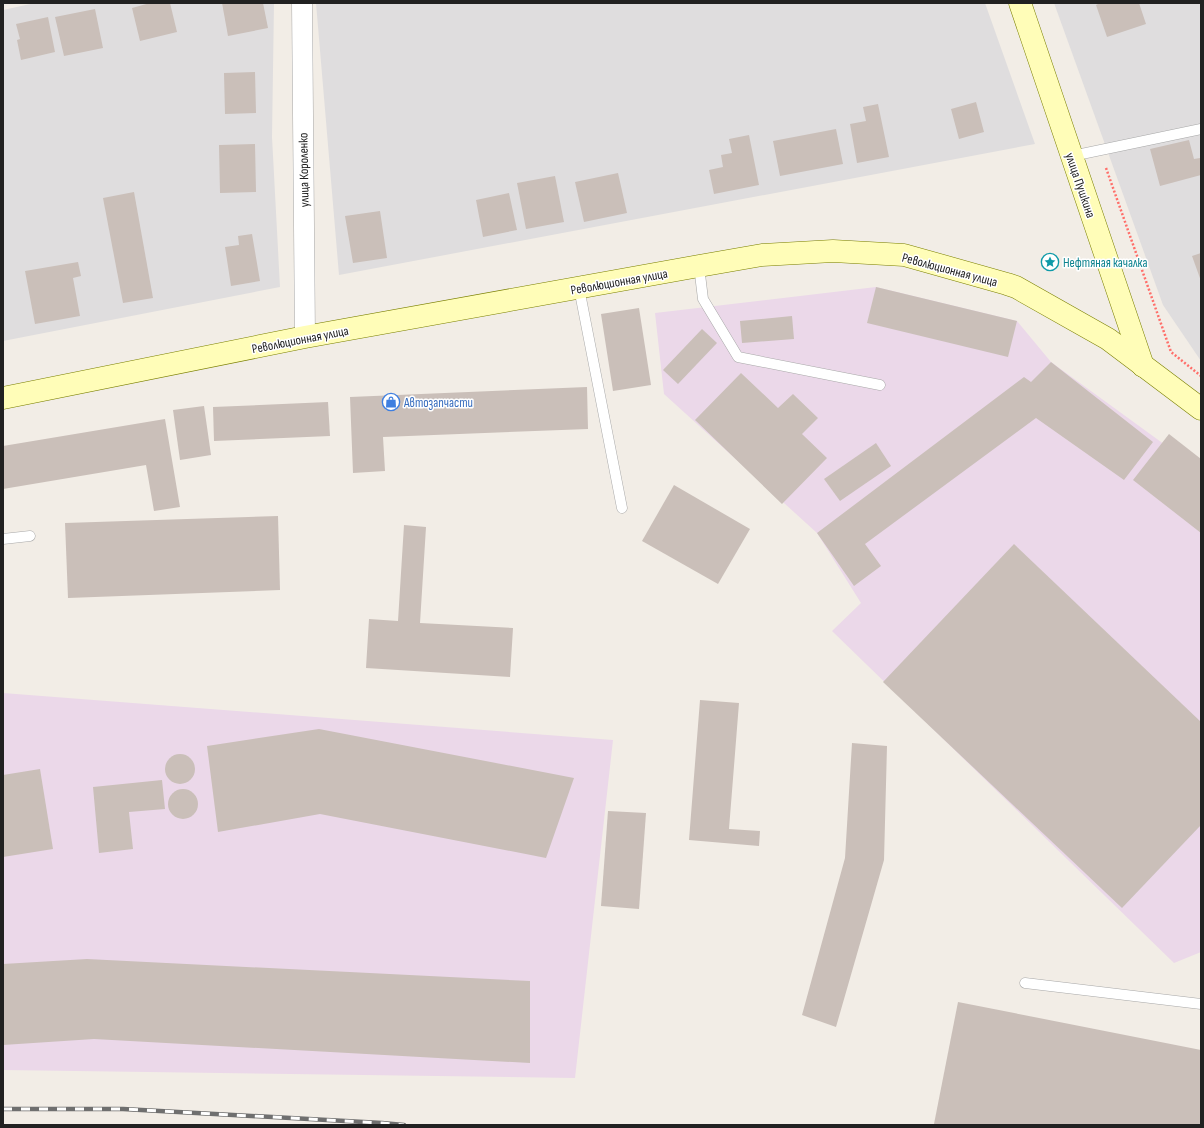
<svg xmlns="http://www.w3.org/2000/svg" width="1204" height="1128" viewBox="0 0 1204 1128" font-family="'Sofia Sans Condensed',sans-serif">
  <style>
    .residential { fill: #dfddde }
    .industrial { fill: #ebd8e9 }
    .building { fill: #cabfb9 }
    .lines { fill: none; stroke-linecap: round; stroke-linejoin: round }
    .lane-casing { stroke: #a8a8a8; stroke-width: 11 }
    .street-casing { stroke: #a8a8a8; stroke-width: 21 }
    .secondary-casing { stroke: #7a7f00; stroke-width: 23 }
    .path { stroke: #ff6f6a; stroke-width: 2.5; stroke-dasharray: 2 2; stroke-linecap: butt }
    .lane { stroke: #fff; stroke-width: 10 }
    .street { stroke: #fff; stroke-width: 20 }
    .secondary { stroke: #fffdb8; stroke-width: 22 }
    .rail-casing { stroke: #6f6f6f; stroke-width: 4.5 }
    .rail { stroke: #fff; stroke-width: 3; stroke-dasharray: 9; stroke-linecap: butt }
    .labels { text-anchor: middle; stroke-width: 3; stroke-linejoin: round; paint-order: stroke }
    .street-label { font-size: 13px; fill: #212121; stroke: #fff }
    .culture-label { font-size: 13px; fill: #0d838f; stroke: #fff; text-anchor: start }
    .shop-label { font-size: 13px; fill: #366cbe; stroke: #fff; text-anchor: start }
  </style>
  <rect width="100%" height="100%" fill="#f2ede6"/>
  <g class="residential">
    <path d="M35,3h239l-2,134 8,150 -277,54v-331z"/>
    <path d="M316,3h669l50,141 -696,131z"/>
    <path d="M1054,3h147v358l-38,-56z"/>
  </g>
  <g class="industrial">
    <path d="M876,287l141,34 34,41 150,109v481l-27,11 -342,-332 29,-28 -44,-70 -153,-139 -9,-81z"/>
    <path d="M3,693l610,47 -38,338 -572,-8z"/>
  </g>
  <g class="building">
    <path d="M150,3h20l7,29 -37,9 -8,-33z"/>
    <path d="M222,3h41l5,25 -40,8z"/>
    <path d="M1100,3h39l7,21 -39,13 -11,-32z"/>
    <path d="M95,9l8,39 -39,8 -9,-39z"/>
    <path d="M48,17l7,35 -34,8 -4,-20 3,-1 -4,-15z"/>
    <path d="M255,72l1,41 -31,1 -1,-41z"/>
    <path d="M976,102l8,30 -25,7 -8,-30z"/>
    <path d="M878,104l11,53 -32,6 -7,-39 16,-3 -3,-14z"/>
    <path d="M836,129l7,35 -63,12 -7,-35z"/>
    <path d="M749,135l10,50 -45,9 -5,-24 14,-3 -2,-12 11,-2 -3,-14z"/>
    <path d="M1189,140l5,19 6,-1 1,17 -41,11 -10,-37z"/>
    <path d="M255,144l1,48 -36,1 -1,-48z"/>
    <path d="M618,173l9,40 -43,9 -9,-40z"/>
    <path d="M555,176l9,46 -38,7 -9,-46z"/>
    <path d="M134,192l19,106 -30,5 -20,-105z"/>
    <path d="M509,193l8,37 -34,7 -7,-37z"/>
    <path d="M380,211l7,47 -34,5 -8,-47z"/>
    <path d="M252,234l8,47 -29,5 -6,-39 14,-2 -1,-9z"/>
    <path d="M1201,253v28l-9,-25z"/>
    <path d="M78,262l3,14 -8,2 7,38 -45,8 -10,-53z"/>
    <path d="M876,287l141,34 -9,36 -141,-34z"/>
    <path d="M639,308l12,77 -38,6 -12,-77z"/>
    <path d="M792,316l2,23 -52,4 -2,-22z"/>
    <path d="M702,329l15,14 -39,41 -15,-14z"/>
    <path d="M1051,362l102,80 -29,38 -88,-62 -171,126 16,22 -27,20 -37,-53 207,-156 7,5z"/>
    <path d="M741,373l37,35 15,-14 25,24 -16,16 25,24 -45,46 -87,-84z"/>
    <path d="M587,387l1,42 -205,8 2,34 -32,2 -3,-76z"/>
    <path d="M328,402l2,34 -116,5 -1,-34z"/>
    <path d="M204,406l7,49 -31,5 -7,-50z"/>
    <path d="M165,419l15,88 -26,4 -8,-46 -143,24v-43z"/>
    <path d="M1169,434l32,25v74l-68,-53z"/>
    <path d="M876,443l15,23 -51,35 -16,-22z"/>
    <path d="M674,485l76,44 -32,55 -76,-43z"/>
    <path d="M278,516l2,74 -212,8 -3,-75z"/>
    <path d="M404,525l22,2 -6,96 93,5 -3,49 -144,-9 3,-49 29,2z"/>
    <path d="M1014,544l187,178v103l-79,83 -239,-226z"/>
    <path d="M700,700l39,3 -10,126 31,2 -1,15 -70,-6z"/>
    <path d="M319,729l255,49 -28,80 -226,-44 -102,18 -11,-86z"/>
    <path d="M852,743l35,3 -3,114 -48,167 -34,-12 43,-157z"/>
    <circle cx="180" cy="769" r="15"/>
    <path d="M40,769l13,80 -50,8v-82z"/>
    <path d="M162,780l3,29 -36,3 4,37 -34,4 -6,-66z"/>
    <circle cx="183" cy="804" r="15"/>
    <path d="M608,811l38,2 -7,96 -38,-3z"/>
    <path d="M87,959l443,22v82l-436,-24 -91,6v-81z"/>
    <path d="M958,1002l243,48v75l-267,-1z"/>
  </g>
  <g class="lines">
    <defs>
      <g id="lane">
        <path d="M1072,156l129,-27"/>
        <path d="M699,266l4,33 35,58 142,28"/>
        <path d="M579,288l43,220"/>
        <path d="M3,539l27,-3"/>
        <path d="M1025,983l176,21"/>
      </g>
      <path id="street" d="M302,3l3,334"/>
      <g id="secondary">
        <path d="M1020,3l123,363"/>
        <path d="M3,398l302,-61 394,-71 63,-11 71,-4 71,4 103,29 9,3 92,52 93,70"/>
      </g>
    </defs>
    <use href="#lane" class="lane-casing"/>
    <use href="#street" class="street-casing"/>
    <use href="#secondary" class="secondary-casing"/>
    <path class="path" d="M1106,168l65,184 30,24"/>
    <use href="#lane" class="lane"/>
    <use href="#street" class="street"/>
    <use href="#secondary" class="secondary"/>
    <defs>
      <path id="rail" d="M3,1109h120l259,14 22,2"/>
    </defs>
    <use href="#rail" class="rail-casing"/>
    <use href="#rail" class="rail"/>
  </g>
  <defs>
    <symbol id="sight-ring" viewBox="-11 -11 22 22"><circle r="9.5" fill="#fff" stroke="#0f9aa8" stroke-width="1.5"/><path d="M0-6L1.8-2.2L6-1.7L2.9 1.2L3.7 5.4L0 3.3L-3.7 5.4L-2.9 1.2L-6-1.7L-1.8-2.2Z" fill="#0f9aa8"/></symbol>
    <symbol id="shop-ring" viewBox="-11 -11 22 22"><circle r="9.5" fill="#fff" stroke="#3f7fe0" stroke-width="1.5"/><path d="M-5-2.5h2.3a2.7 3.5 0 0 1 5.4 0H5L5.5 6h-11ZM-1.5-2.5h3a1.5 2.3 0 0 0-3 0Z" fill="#3f7fe0"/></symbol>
  </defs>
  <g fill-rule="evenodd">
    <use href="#sight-ring" x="1040" y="252" width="20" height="20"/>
    <use href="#shop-ring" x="381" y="392" width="20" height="20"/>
  </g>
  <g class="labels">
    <g class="street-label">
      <text transform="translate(303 170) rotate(-91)" y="5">улица Короленко</text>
      <text transform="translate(1081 185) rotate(71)" y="5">улица Пушкина</text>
      <text transform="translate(950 269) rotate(15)" y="5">Революционная улица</text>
      <text transform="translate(619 281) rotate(-10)" y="5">Революционная улица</text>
      <text transform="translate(300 339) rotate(-11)" y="5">Революционная улица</text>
    </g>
    <g class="culture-label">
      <text x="1063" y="267">Нефтяная качалка</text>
    </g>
    <g class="shop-label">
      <text x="404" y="407">Автозапчасти</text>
    </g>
  </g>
  <rect width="1204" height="1128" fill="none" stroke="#212121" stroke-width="8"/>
</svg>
